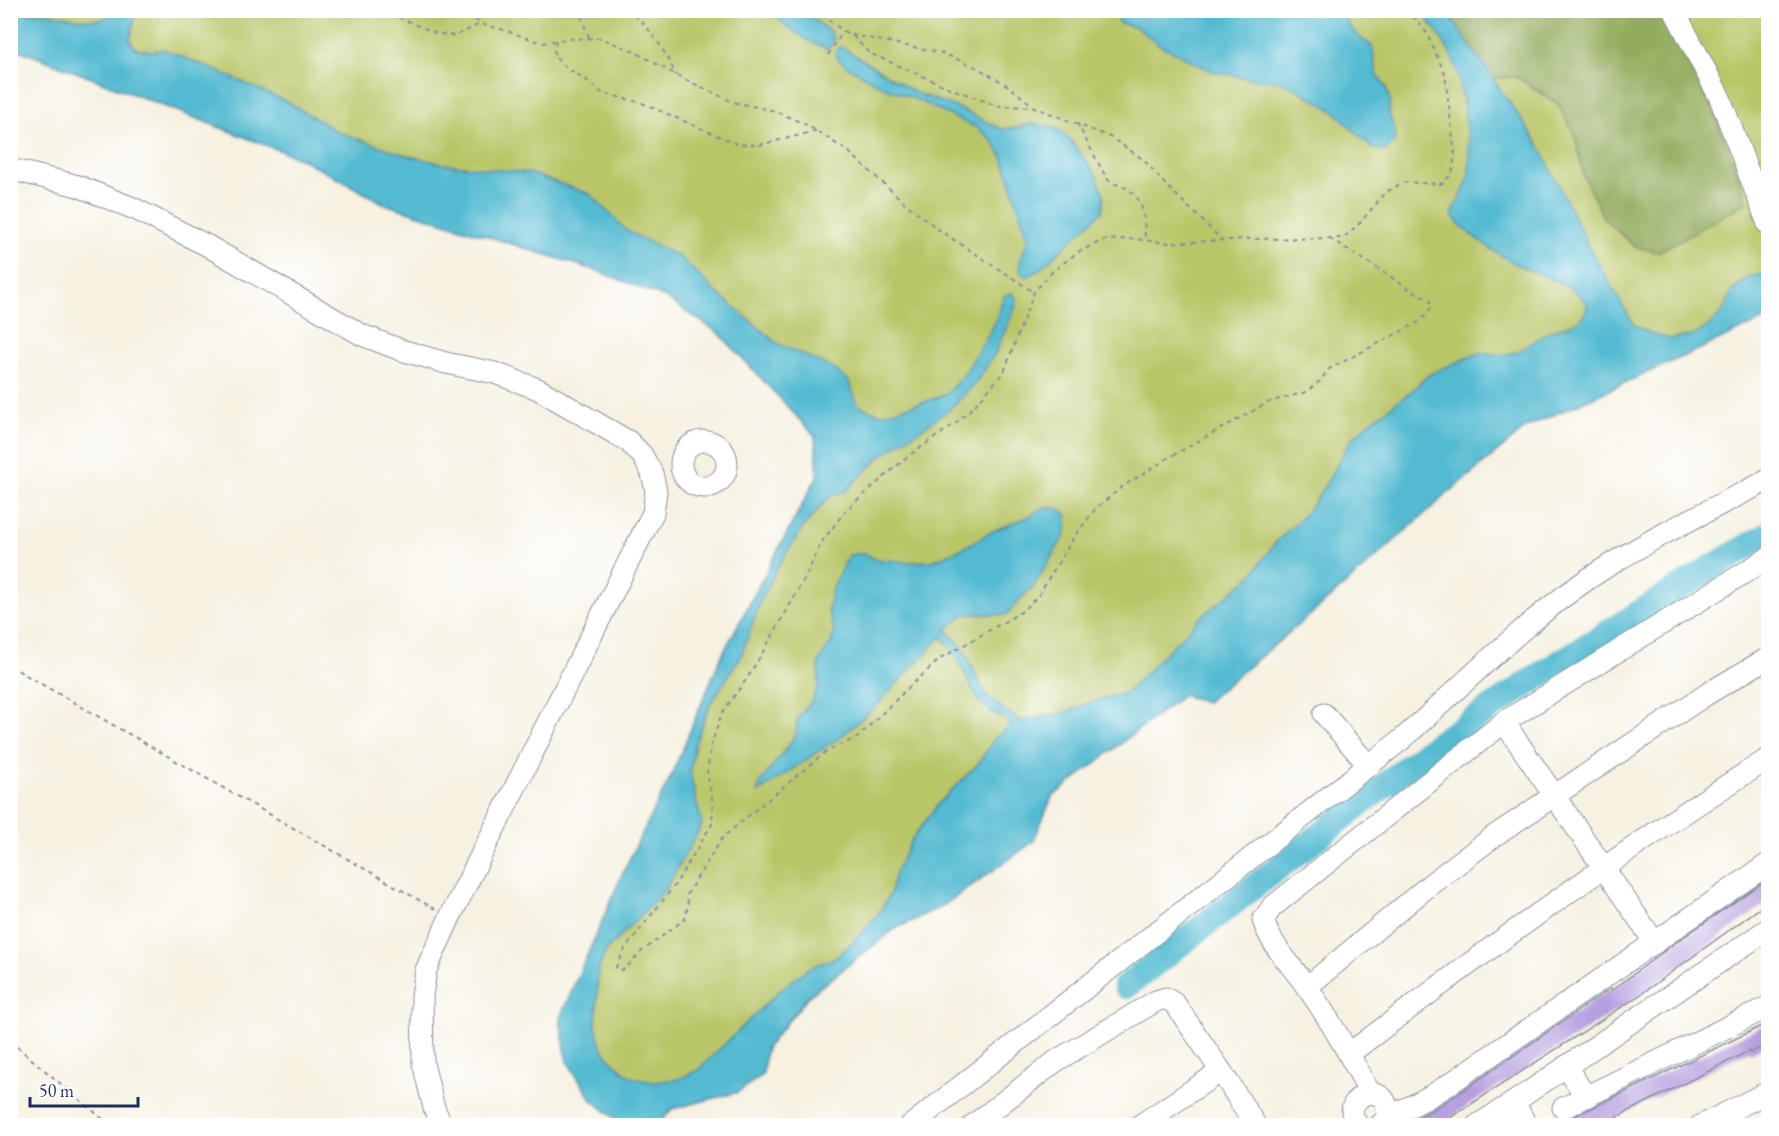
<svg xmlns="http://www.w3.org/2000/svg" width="1779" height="1136" viewBox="0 0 1779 1136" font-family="'EB Garamond',serif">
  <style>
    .green { fill: #b9c668; stroke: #6a7a63; stroke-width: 1.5 }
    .forest { fill: #92ab5c; stroke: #566d5d; stroke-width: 1.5 }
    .water { fill: #53bad1; stroke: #377498; stroke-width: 1.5 }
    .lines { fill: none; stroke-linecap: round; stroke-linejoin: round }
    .river { stroke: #53bad1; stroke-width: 26 }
    .building { fill: #b89fdf }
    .minor-casing { stroke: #8890a0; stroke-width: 23 }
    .path { stroke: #8890a0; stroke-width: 2; stroke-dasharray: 4.5 4.5; stroke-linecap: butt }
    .minor { stroke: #fff; stroke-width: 21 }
  </style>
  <rect width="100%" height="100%" fill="#fff"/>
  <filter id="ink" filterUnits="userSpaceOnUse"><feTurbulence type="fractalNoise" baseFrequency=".0167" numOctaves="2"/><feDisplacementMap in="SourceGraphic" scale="12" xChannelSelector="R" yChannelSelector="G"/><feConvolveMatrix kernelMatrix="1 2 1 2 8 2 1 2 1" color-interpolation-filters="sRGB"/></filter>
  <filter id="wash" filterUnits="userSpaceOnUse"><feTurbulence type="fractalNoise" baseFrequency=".008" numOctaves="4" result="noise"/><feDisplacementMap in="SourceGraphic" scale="24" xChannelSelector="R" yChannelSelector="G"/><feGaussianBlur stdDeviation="1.35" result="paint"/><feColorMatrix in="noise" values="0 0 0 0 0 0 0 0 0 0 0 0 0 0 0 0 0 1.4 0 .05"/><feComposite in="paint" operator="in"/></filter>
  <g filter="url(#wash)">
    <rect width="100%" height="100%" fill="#f6f1e1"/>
    <path class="green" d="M10,11h1758v307l-241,109 -81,68 -124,110 -116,97 -23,-7 -131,102 -19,45 -89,63 -49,24 -86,67 -43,52 -3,26 -25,18 -66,17 -15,16h-34l-31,-25 -25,-39 -7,-43 66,-152 47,-94 47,-113 98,-184 -3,-39 -95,-102 -54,-36 -68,-27 -213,-67 -83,-45 -291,-112z"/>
    <path class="forest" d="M1446,11h220l33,61 49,130 -90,50 -23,-5 -31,-28 -20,-42 -9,-40 -17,-33 -41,-27 -25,1z"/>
    <g class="water">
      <path d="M111,11h25l-6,29 5,8 17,3 11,-2 45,18 82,36 48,29 68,23 38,9 85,9 61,21 37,37 53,26 35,34 62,52 57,26 14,11 11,26 22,8 46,-13 19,-7 17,-18 29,-47 12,-33 8,-3 6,8 -23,53 -20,30 -26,26 -69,47 -33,33 -20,9 -22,26 -24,36 -20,39 -20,56 -31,49 -15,38 -5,29 12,53 -37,65 -59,61 -8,20 -2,55 5,21 11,14 19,16 22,5 26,-3 19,-9 83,-81 28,-21 28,-11 19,-18 24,-28 10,-17 5,-21 17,-34 26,-35 41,-41 15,-24 17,-13 -6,-8 -12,-5 -15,-13 -26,-52 -11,-11 -67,71 -32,28 -85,57 4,-12 28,-36 7,-11 1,-15 14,-17 8,-17 -1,-22 13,-20 3,-13 -6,-20 4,-22 17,-33 16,-2 10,6 32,3 25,-1 29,-12 34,-19 35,-14 12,-8h16l9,7 -1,19 -31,50 -29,31 -41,-1 -19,16 16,16 24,50 34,25 45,-8 27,-11 35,-10 74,-75 49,-40 25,-34 25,-24 13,-15 16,-25 21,-38 15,-15 44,-33 21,-19 51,-22 20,3 17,-3 30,-20 28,-10 8,-7 4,-9c-14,-24 -44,-29 -68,-40 -17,-8 -58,-35 -68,-51 4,-13 14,-25 16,-38 5,-24 -7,-103 -18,-124 -8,-15 -19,-29 -29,-42h25l93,134 50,102 45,78 18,9 19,5 24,-4 16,-11 12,-13 10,-21 16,-13 19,-4v45l-241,109 -81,68 -124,110 -116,97 -23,-7 -131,102 -19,45 -89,63 -49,24 -87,67 -42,52 -3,26 -25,18 -66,17 -15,16h-34l-31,-25 -25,-39 -7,-43 66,-152 47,-94 47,-113 98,-184 -3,-39 -95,-102 -54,-36 -68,-27 -213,-67 -83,-45 -291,-112v-34c11,2 21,-1 33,0 20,2 39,9 61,6z"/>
      <path d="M770,11h32l28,20 4,9 -6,9c-22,-7 -42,-22 -58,-38z"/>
      <path d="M1115,11h228c4,16 15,26 29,35l5,29 9,12 4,14 -1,13 7,20 -2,9 -10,8 -12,-3 -38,-37 -30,-18 -25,-12 -32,-3 -35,-7 -52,-26 -24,-18 -17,-4z"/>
      <path d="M842,47l74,46 40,14 45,22 15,-1 14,-4 11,1 17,4 12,10 27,37 7,19 -2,17 -64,59 -11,6 -6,-4c-5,-13 5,-22 7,-35l-25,-80 -10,-17 -16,-13 -66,-31 -26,-9 -37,-21 -10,-8 -3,-6 2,-4z"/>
    </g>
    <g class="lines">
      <path class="river" d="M1126,986l310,-241 104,-70 184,-115 44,-25"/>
    </g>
    <g id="blocks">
      <g class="building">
        <path d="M1768,879v23l-131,95 -186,120 2,3 -9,5h-42l32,-16 24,-15 153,-106 1,2 63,-47z"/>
        <path d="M1768,1023v21l-18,9 -1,-2 -148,74h-49l17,-6z"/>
      </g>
    </g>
  </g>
  <g filter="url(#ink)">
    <use href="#blocks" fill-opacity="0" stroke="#8890a0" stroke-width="1.5"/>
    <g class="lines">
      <defs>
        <g id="minor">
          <path d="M1674,10l46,88 48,126"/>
          <path d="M10,169l68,17 57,23 73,37 154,89 39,15 45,13 49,10 43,16 90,52 14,14 10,18 4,18 -3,22 -203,404 -24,53 -4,26 1,67 11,45 8,18"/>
          <circle cx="704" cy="464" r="23"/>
          <path d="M1324,714l45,52"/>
          <path d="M1504,722l151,221"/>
          <path d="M1307,987l125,-104 65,-49 210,-140 61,-36"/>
          <path d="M1349,1054c136,-104 274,-204 419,-295"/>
          <path d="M1566,1066l20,31"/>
          <path d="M1370,1093c-19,-36 -40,-74 -64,-107 -15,-22 -35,-40 -43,-66l9,-13 232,-185 264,-164"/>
          <path d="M1514,1102l13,24"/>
          <path d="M1563,1108l205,-101"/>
          <path d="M1387,1116c24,-8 43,-19 64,-33l317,-219"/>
          <path d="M910,1126l491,-386c65,-57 126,-122 199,-169 53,-34 112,-62 168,-91"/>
          <path d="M972,1126l84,-65 100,-60 10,-3 9,6 46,67 35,55"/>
          <path d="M1139,1126l82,-55"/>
          <path d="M1359,1126c-24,-26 23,-48 28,-18 2,7 -2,13 -7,17"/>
          <path d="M1476,1126l38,-24 254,-173"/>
          <path d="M1700,1126l68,-34"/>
        </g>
      </defs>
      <use href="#minor" class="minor-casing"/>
      <g class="path">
        <path d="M382,10l53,23 20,3 25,-12 18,4 44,15 26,-4 32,-1 31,12 53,29 49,23 42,9 32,14 42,27 57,52 36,28 92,60"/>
        <path d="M460,10l8,3 12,11"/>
        <path d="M627,10c24,16 37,40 49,65"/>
        <path d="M814,10l34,24 94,19 36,15 32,19 24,20 76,30 34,23 18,21 60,59"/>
        <path d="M853,36l16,17 83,36 46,17 36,1"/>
        <path d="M589,37l-8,-21 9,-6"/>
        <path d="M556,41l-2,15 14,13 17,10 17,14 40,10 95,41 23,1 56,-14"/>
        <path d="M828,55l15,-24"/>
        <path d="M1077,123l30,56c9,7 15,6 22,11 17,11 15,33 16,50"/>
        <path d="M1330,238l81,52 18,9 3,7 -7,10 -8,7 -88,46 -9,12 -14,11 -37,10 -101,56 -46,29 -26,21 -22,29 -36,59 -17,16 -81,47 -31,28 -52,51 -20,8 -14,8 -100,83 -36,57 1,11 -3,14 -44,33 -15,16 -6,3 -4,-4 10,-20 49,-62 37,-61 1,-21 -6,-29 4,-29 11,-32 26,-36 25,-42 33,-59 15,-33 25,-33 61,-53 49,-34 20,-19 28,-32 30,-80 19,-21 25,-19 26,-12 30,-1 36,4 78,-4 95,-1 16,-14 27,-32 19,-10 36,2 11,-10 3,-19 -10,-81 -19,-42 -18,-22"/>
        <path d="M10,666l425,243"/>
        <path d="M10,1041l101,85"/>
      </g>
      <use href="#minor" class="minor"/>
    </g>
  </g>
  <rect width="1779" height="1136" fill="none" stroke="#fff" stroke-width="36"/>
  <path d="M30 1097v9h108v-9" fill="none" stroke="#1b2f5e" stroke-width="3"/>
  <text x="39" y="1097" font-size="18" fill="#1b2f5e" stroke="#ffffff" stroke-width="4.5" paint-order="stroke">50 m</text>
</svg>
